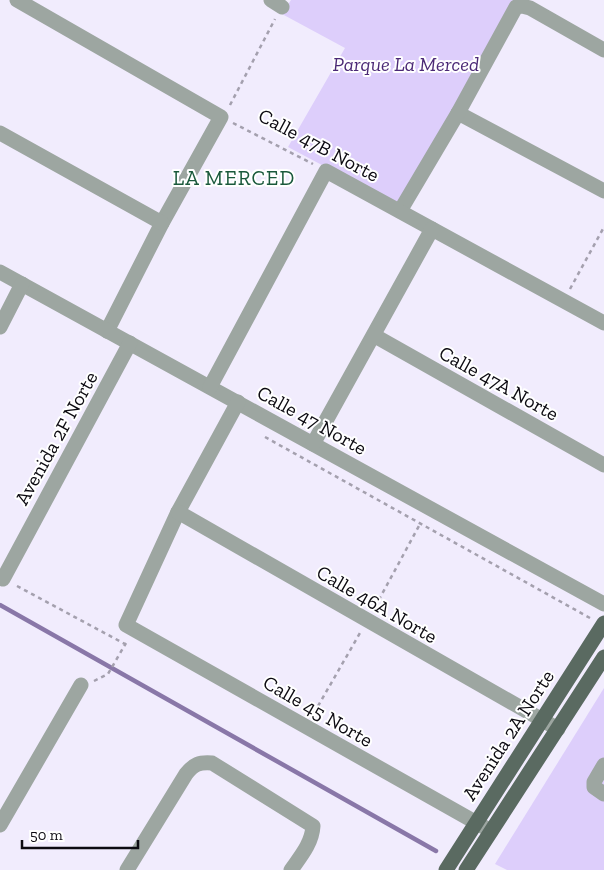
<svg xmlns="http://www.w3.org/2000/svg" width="604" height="870" viewBox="0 0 604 870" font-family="'Zilla Slab',serif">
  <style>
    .green { fill: #ddcefb }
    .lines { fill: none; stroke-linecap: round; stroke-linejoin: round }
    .stream { stroke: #8977a8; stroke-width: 4.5 }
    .path { stroke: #a4a0ae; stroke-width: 2.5; stroke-dasharray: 4 4; stroke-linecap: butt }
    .minor { stroke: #9da6a1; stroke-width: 15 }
    .major { stroke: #5a6a61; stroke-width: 15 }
    .labels { text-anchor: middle; stroke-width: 4; stroke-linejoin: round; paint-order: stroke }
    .park-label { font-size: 20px; font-style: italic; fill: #4b2976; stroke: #fff }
    .street-label { font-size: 20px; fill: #0c0a11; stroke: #fff }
    .neighbourhood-label { font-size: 21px; letter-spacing: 1px; fill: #1a593c; stroke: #fff }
  </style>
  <rect width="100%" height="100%" fill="#f1ecfd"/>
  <g class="green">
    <path d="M291,0h224l-116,206 -111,-59 57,-99 -63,-34z"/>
    <path d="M604,688v182h-97l-12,-6z"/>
  </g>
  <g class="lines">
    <path class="stream" d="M0,605l436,246"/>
    <g class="path">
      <path d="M230,105l45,-86"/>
      <path d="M233,123l80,41"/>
      <path d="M570,289l34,-62"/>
      <path d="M265,437l325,181"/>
      <path d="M17,586l108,58"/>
      <path d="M375,607l45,-83"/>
      <path d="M94,681l14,-7 18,-31"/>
      <path d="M314,713l46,-80"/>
    </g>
    <g class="minor">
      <path d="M17,0l204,117 -59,106 -55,108"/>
      <path d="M271,0l11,7"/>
      <path d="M458,113l146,78"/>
      <path d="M0,133l162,90"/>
      <path d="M400,211l58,-98 58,-106 6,-1 8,2 74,42"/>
      <path d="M0,272l604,332"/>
      <path d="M0,327l22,-43"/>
      <path d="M375,336l229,129"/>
      <path d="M210,387l116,-216 278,152"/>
      <path d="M238,402l-60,110 -52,113 365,206"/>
      <path d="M313,444l119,-215"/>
      <path d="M178,512l380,217"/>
      <path d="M3,579l127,-236"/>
      <path d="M604,765l-10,17v5l10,7"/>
      <path d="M0,825l81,-140"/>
      <path d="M127,870l59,-96c8,-10 13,-12 26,-11l101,63c-1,17 -12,30 -22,44"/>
    </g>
    <g class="major">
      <path d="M446,870l158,-247"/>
      <path d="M466,870l138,-213"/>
    </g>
  </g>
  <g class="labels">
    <g class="park-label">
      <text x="406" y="71">Parque La Merced</text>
    </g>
    <g class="street-label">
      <text transform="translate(319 145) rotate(28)" y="7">Calle 47B Norte</text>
      <text transform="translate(499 383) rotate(29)" y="7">Calle 47A Norte</text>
      <text transform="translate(312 420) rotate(29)" y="7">Calle 47 Norte</text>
      <text transform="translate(56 438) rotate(-61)" y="7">Avenida 2F Norte</text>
      <text transform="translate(377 604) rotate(30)" y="7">Calle 46A Norte</text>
      <text transform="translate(318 711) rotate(30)" y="7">Calle 45 Norte</text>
      <text transform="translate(508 735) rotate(-57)" y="7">Avenida 2A Norte</text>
    </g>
    <g class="neighbourhood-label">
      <text x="234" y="185">LA MERCED</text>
    </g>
  </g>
  <path d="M22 840v8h116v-8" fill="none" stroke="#0c0a11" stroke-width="2.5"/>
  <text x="30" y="840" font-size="15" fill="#0c0a11" stroke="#ffffff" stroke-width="4" paint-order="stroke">50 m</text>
</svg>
